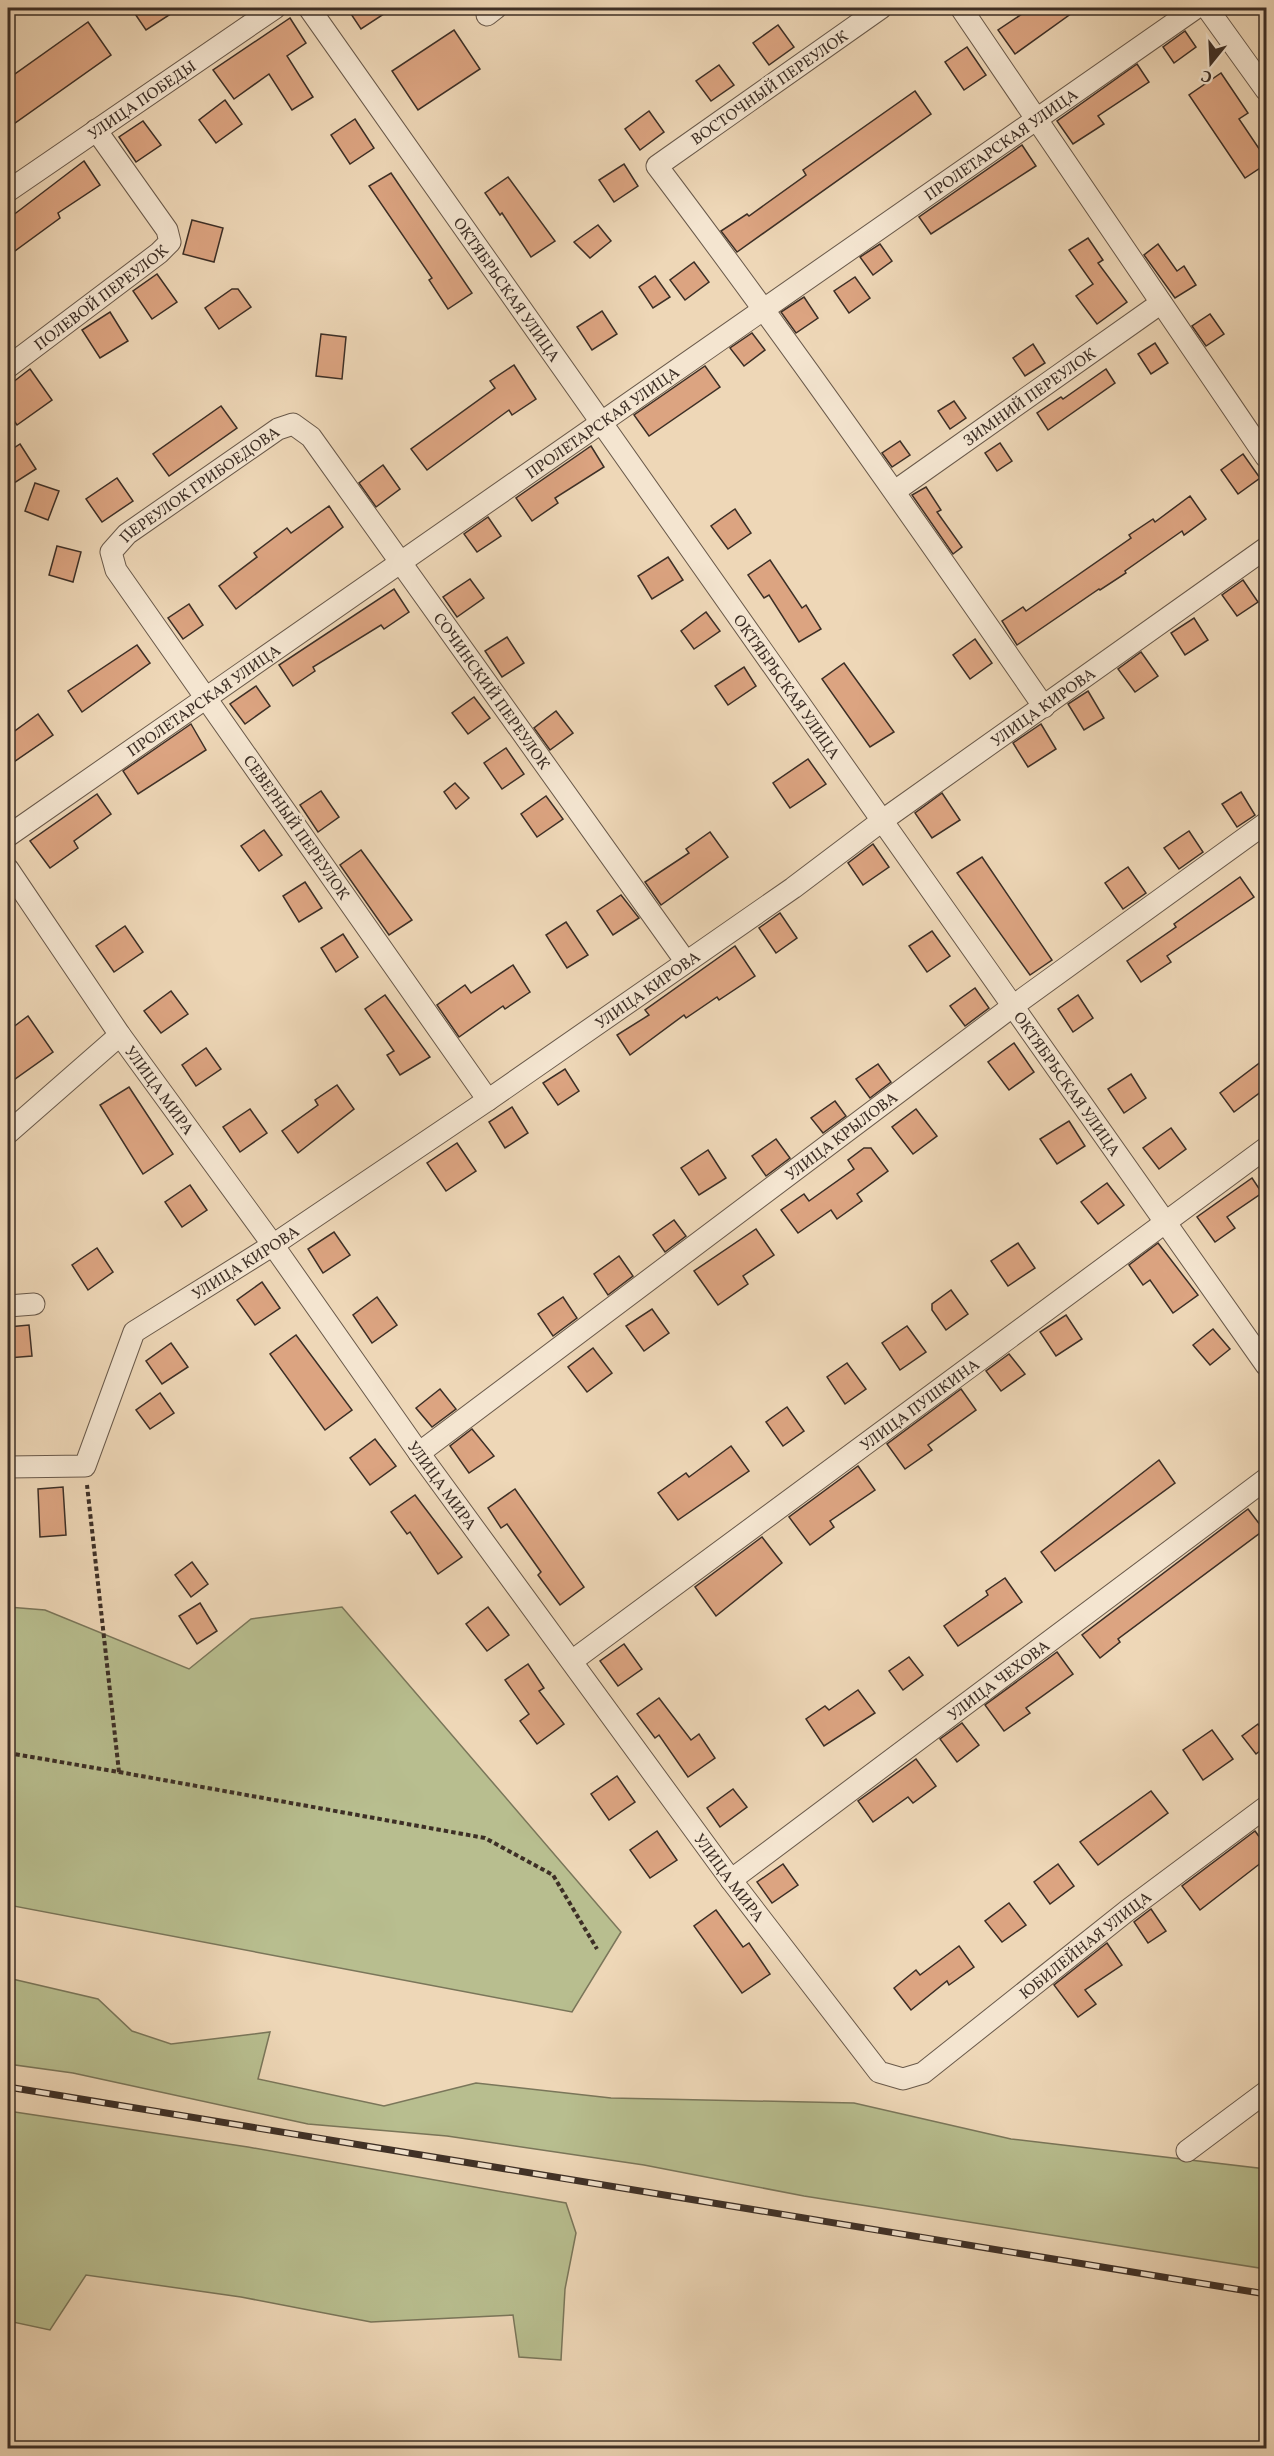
<svg xmlns="http://www.w3.org/2000/svg" width="1274" height="2456" viewBox="0 0 1274 2456" font-family="Vollkorn,serif">
  <style>
    .green { fill: #b8be8f; stroke: #7a765a; stroke-width: 1.5 }
    .building { fill: #dca481; stroke: #3d2f26; stroke-width: 1.5 }
    .lines { fill: none; stroke-linecap: round; stroke-linejoin: round }
    .minor-casing { stroke: #69594a; stroke-width: 23 }
    .path { stroke: #3d2f26; stroke-width: 4; stroke-dasharray: 4.5 3; stroke-linecap: butt }
    .minor { stroke: #f4e5d0; stroke-width: 21 }
    .rail-casing { stroke: #3d2f26; stroke-width: 7 }
    .rail { stroke: #f4e5d0; stroke-width: 4.5; stroke-dasharray: 14; stroke-linecap: butt }
    .labels { text-anchor: middle; stroke-width: 6; stroke-linejoin: round; paint-order: stroke }
    .street-label { font-size: 16px; fill: #3d2f26; stroke: #f4e5d0 }
  </style>
  <rect width="100%" height="100%" fill="#eed7b7"/>
  <filter id="stains"><feTurbulence type="fractalNoise" baseFrequency=".00333" numOctaves="4"/><feColorMatrix values="0 0 0 0 .2 0 0 0 0 .09 0 0 0 0 .02 0 0 0 .5 -.17"/></filter>
  <radialGradient id="worn" r=".72"><stop offset=".6" stop-color="#630" stop-opacity="0"/><stop offset="1" stop-color="#630" stop-opacity=".3"/></radialGradient>
  <g class="green">
    <path d="M8,1607l37,3 144,59 62,-50 91,-12 279,325 -49,80 -564,-107z"/>
    <path d="M8,1978l90,21 34,32 39,13 99,-12 -12,47 126,27 92,-23 135,15 243,5 157,36 255,30v100l-462,-73 -160,-31 -197,-29 -139,-12 -235,-51 -65,-9z"/>
    <path d="M8,2111l240,36 318,56 10,30 -11,56 -4,71 -42,-3 -6,-42 -142,7 -130,-25 -155,-22 -36,55 -42,-9z"/>
  </g>
  <g class="building">
    <path d="M131,8h49l-34,22z"/>
    <path d="M347,8h46l-32,21z"/>
    <path d="M1031,8h48l-64,46 -17,-24z"/>
    <path d="M290,18l16,25 -19,13 26,41 -21,13 -23,-36 -35,25 -21,-29z"/>
    <path d="M88,22l23,33 -103,73v-49z"/>
    <path d="M778,25l16,22 -25,18 -16,-22z"/>
    <path d="M454,30l26,39 -62,41 -26,-39z"/>
    <path d="M1185,31l11,16 -22,16 -11,-16z"/>
    <path d="M967,47l19,28 -22,15 -19,-28z"/>
    <path d="M1137,64l12,18 -51,34 6,8 -31,20 -16,-23z"/>
    <path d="M719,65l15,20 -23,16 -15,-20z"/>
    <path d="M1221,73l27,40 -9,6 27,40v5l-21,14 -56,-83z"/>
    <path d="M915,91l16,23 -194,138 -16,-21 26,-17 2,2 57,-41 -3,-5z"/>
    <path d="M225,100l17,24 -26,19 -17,-23z"/>
    <path d="M649,111l15,21 -24,18 -15,-21z"/>
    <path d="M355,119l19,29 -24,16 -19,-29z"/>
    <path d="M143,121l18,24 -25,17 -17,-25z"/>
    <path d="M1022,145l14,21 -105,68 -12,-17z"/>
    <path d="M84,161l16,24 -42,28 2,5 -52,38v-37z"/>
    <path d="M624,164l14,22 -24,16 -15,-22z"/>
    <path d="M391,173l81,120 -24,16 -19,-29 3,-2 -63,-92z"/>
    <path d="M508,177l47,64 -24,16 -29,-44 -2,2 -15,-22z"/>
    <path d="M192,220l31,8 -9,34 -31,-8z"/>
    <path d="M598,225l13,16 -21,17 -16,-16z"/>
    <path d="M1088,238l15,22 -5,3 29,39 -30,22 -21,-28 17,-12 -24,-34z"/>
    <path d="M880,244l12,17 -19,14 -13,-18z"/>
    <path d="M1158,244l19,27 7,-5 12,19 -21,13 -31,-43z"/>
    <path d="M694,262l15,20 -24,18 -15,-20z"/>
    <path d="M157,274l20,28 -25,17 -19,-28z"/>
    <path d="M655,276l15,21 -17,11 -14,-21z"/>
    <path d="M855,277l15,21 -21,15 -15,-22z"/>
    <path d="M232,289h6l13,18 -32,22 -14,-21z"/>
    <path d="M804,297l14,21 -22,15 -15,-21z"/>
    <path d="M602,311l15,23 -25,16 -15,-23z"/>
    <path d="M110,312l18,29 -28,17 -18,-28z"/>
    <path d="M1210,314l14,20 -18,12 -14,-20z"/>
    <path d="M752,333l13,17 -21,16 -14,-18z"/>
    <path d="M321,334l25,3 -4,42 -26,-3z"/>
    <path d="M1155,343l13,20 -17,11 -13,-20z"/>
    <path d="M1033,344l12,19 -20,13 -12,-18z"/>
    <path d="M514,365l22,34 -24,16 -3,-5 -82,60 -16,-21 84,-61 -5,-7z"/>
    <path d="M705,366l15,21 -71,49 -15,-21z"/>
    <path d="M30,369l22,31 -35,25 -9,-13v-26z"/>
    <path d="M1106,369l9,14 -67,47 -11,-17 24,-16 2,2z"/>
    <path d="M954,401l12,17 -16,11 -12,-18z"/>
    <path d="M221,406l16,22 -68,48 -16,-22z"/>
    <path d="M900,441l10,14 -18,12 -10,-14z"/>
    <path d="M1000,443l12,18 -15,10 -12,-18z"/>
    <path d="M20,444l16,25 -28,18v-35z"/>
    <path d="M591,446l13,21 -49,31 3,5 -26,18 -16,-23z"/>
    <path d="M1243,454l17,24 -22,16 -17,-24z"/>
    <path d="M383,465l17,24 -24,18 -17,-24z"/>
    <path d="M117,478l16,23 -31,21 -16,-23z"/>
    <path d="M35,483l24,8 -11,29 -23,-9z"/>
    <path d="M926,487l15,23 -4,2 25,35 -9,7 -41,-59z"/>
    <path d="M1190,496l16,23 -22,16 -2,-4 -57,40 1,2 -26,17 -1,-1 -82,56 -15,-24 21,-14 3,4 105,-73 -2,-3 24,-16 2,3z"/>
    <path d="M329,506l14,21 -107,82 -17,-23 38,-29 -3,-4 33,-25 4,5z"/>
    <path d="M735,509l16,24 -23,16 -17,-23z"/>
    <path d="M488,517l13,19 -24,16 -13,-18z"/>
    <path d="M57,546l24,6 -8,30 -24,-7z"/>
    <path d="M668,557l15,23 -31,19 -14,-23z"/>
    <path d="M770,560l32,48 4,-3 15,24 -22,13 -30,-47 -5,3 -16,-23z"/>
    <path d="M470,579l14,19 -27,19 -14,-20z"/>
    <path d="M1243,580l15,22 -21,14 -15,-21z"/>
    <path d="M394,589l15,23 -25,17 -3,-4 -68,42 2,4 -22,15 -14,-21z"/>
    <path d="M189,604l14,21 -20,14 -15,-21z"/>
    <path d="M706,612l14,19 -26,18 -13,-18z"/>
    <path d="M1194,618l14,22 -23,15 -14,-22z"/>
    <path d="M507,637l17,26 -22,14 -17,-26z"/>
    <path d="M975,639l17,24 -22,16 -17,-24z"/>
    <path d="M137,645l13,18 -68,49 -14,-21z"/>
    <path d="M1141,652l17,24 -23,16 -17,-23z"/>
    <path d="M844,663l50,69 -24,15 -48,-68z"/>
    <path d="M744,667l12,19 -28,19 -13,-19z"/>
    <path d="M256,686l14,20 -25,18 -15,-20z"/>
    <path d="M1088,691l16,27 -20,12 -16,-26z"/>
    <path d="M474,697l16,21 -22,16 -16,-21z"/>
    <path d="M556,711l17,22 -23,17 -16,-22z"/>
    <path d="M38,714l15,21 -45,31v-30z"/>
    <path d="M191,724l15,26 -68,44 -15,-23z"/>
    <path d="M1041,724l15,25 -28,18 -15,-24z"/>
    <path d="M506,748l18,26 -22,15 -18,-26z"/>
    <path d="M808,759l18,25 -36,24 -17,-25z"/>
    <path d="M455,783l14,15 -13,11 -12,-17z"/>
    <path d="M321,791l18,26 -21,15 -18,-27z"/>
    <path d="M1241,792l14,23 -18,12 -15,-23z"/>
    <path d="M942,793l18,27 -28,18 -17,-25z"/>
    <path d="M97,794l14,20 -37,27 4,7 -28,20 -20,-27z"/>
    <path d="M546,796l17,23 -26,18 -16,-23z"/>
    <path d="M264,830l18,25 -23,16 -18,-25z"/>
    <path d="M1189,831l14,21 -24,17 -15,-21z"/>
    <path d="M710,832l18,25 -67,48 -16,-23 44,-29 -3,-4z"/>
    <path d="M873,844l16,23 -26,18 -15,-22z"/>
    <path d="M361,850l51,70 -23,15 -49,-70z"/>
    <path d="M982,857l70,103 -22,15 -73,-102z"/>
    <path d="M1128,867l18,26 -23,16 -18,-26z"/>
    <path d="M1240,877l14,20 -87,59 4,6 -30,20 -14,-21 49,-34 -2,-3z"/>
    <path d="M305,882l17,26 -23,14 -16,-26z"/>
    <path d="M621,895l18,23 -26,17 -16,-24z"/>
    <path d="M780,913l17,25 -21,15 -17,-25z"/>
    <path d="M566,922l22,33 -21,13 -21,-33z"/>
    <path d="M125,926l18,26 -29,20 -18,-26z"/>
    <path d="M932,931l18,25 -23,16 -18,-26z"/>
    <path d="M343,934l15,23 -22,15 -15,-24z"/>
    <path d="M735,946l20,30 -36,24 -2,-3 -31,21 -2,-3 -54,40 -13,-20 32,-20 -4,-5z"/>
    <path d="M513,965l17,27 -25,17 -2,-3 -44,31 -22,-32 28,-20 6,8z"/>
    <path d="M975,988l14,20 -24,18 -15,-20z"/>
    <path d="M171,991l17,23 -27,19 -17,-22z"/>
    <path d="M385,995l45,62 -30,18 -13,-20 7,-4 -29,-42z"/>
    <path d="M1078,995l15,23 -20,14 -15,-23z"/>
    <path d="M28,1016l25,36 -45,32v-53z"/>
    <path d="M1014,1043l20,29 -25,18 -21,-28z"/>
    <path d="M206,1048l15,21 -25,17 -14,-21z"/>
    <path d="M1266,1058v30l-32,24 -14,-19z"/>
    <path d="M878,1064l13,18 -21,16 -14,-19z"/>
    <path d="M565,1069l14,22 -21,14 -15,-22z"/>
    <path d="M1131,1074l15,24 -22,15 -16,-24z"/>
    <path d="M337,1085l17,24 -56,44 -16,-22 36,-26 -3,-5z"/>
    <path d="M129,1087l44,67 -30,20 -43,-69z"/>
    <path d="M835,1101l11,15 -23,17 -12,-15z"/>
    <path d="M512,1107l16,26 -23,15 -16,-26z"/>
    <path d="M250,1109l17,24 -27,19 -17,-25z"/>
    <path d="M916,1109l21,27 -24,18 -21,-27z"/>
    <path d="M1069,1121l16,25 -28,18 -17,-25z"/>
    <path d="M1171,1128l15,21 -27,20 -16,-21z"/>
    <path d="M776,1139l14,19 -24,18 -14,-20z"/>
    <path d="M457,1143l19,28 -30,20 -19,-28z"/>
    <path d="M864,1148h7l17,23 -31,23 5,7 -25,18 -6,-9 -33,23 -17,-23 23,-16 5,7 45,-32 -6,-9z"/>
    <path d="M708,1150l18,28 -27,17 -18,-27z"/>
    <path d="M1252,1178l10,15 -35,24 8,11 -20,14 -18,-25z"/>
    <path d="M1107,1183l17,22 -26,19 -17,-22z"/>
    <path d="M190,1185l17,25 -25,17 -17,-25z"/>
    <path d="M674,1220l12,16 -21,16 -12,-17z"/>
    <path d="M756,1229l18,26 -31,21 5,8 -30,21 -24,-34z"/>
    <path d="M334,1232l16,23 -27,18 -15,-24z"/>
    <path d="M1018,1243l17,25 -27,18 -17,-25z"/>
    <path d="M1158,1243l40,52 -25,18 -23,-33 -7,5 -14,-20z"/>
    <path d="M97,1248l16,24 -25,18 -16,-25z"/>
    <path d="M619,1256l14,20 -25,19 -14,-21z"/>
    <path d="M262,1282l18,26 -25,17 -18,-25z"/>
    <path d="M951,1290l17,24 -22,16 -14,-20v-6z"/>
    <path d="M377,1297l20,28 -25,18 -19,-28z"/>
    <path d="M563,1297l14,21 -24,18 -15,-22z"/>
    <path d="M652,1309l17,24 -25,18 -18,-25z"/>
    <path d="M1066,1315l16,24 -26,17 -16,-24z"/>
    <path d="M29,1325l3,31 -24,2v-31z"/>
    <path d="M907,1326l19,26 -26,18 -18,-27z"/>
    <path d="M1213,1329l17,20 -20,16 -17,-20z"/>
    <path d="M296,1335l56,75 -27,20 -55,-76z"/>
    <path d="M171,1343l17,24 -26,17 -16,-23z"/>
    <path d="M593,1348l19,25 -25,19 -19,-25z"/>
    <path d="M1009,1354l16,20 -24,17 -15,-20z"/>
    <path d="M847,1363l19,26 -21,15 -18,-27z"/>
    <path d="M440,1389l16,20 -24,18 -16,-19z"/>
    <path d="M961,1389l15,21 -48,35 4,5 -27,19 -18,-25z"/>
    <path d="M160,1393l14,20 -24,16 -14,-19z"/>
    <path d="M787,1407l17,24 -21,15 -17,-24z"/>
    <path d="M472,1429l22,27 -25,17 -19,-27z"/>
    <path d="M375,1439l21,27 -26,19 -20,-27z"/>
    <path d="M731,1446l18,25 -71,49 -20,-27 28,-20 3,4z"/>
    <path d="M1159,1460l16,23 -120,88 -14,-19z"/>
    <path d="M858,1466l17,24 -45,31 4,6 -24,18 -21,-28z"/>
    <path d="M63,1487l3,48 -26,2 -2,-48z"/>
    <path d="M515,1489l69,98 -24,18 -22,-30 3,-3 -34,-48 -6,4 -13,-20z"/>
    <path d="M415,1495l47,62 -24,17 -28,-42 -3,2 -16,-22z"/>
    <path d="M1248,1509l16,21 -146,109 2,3 -20,16 -18,-23z"/>
    <path d="M762,1537l20,26 -66,53 -21,-29z"/>
    <path d="M192,1562l16,22 -17,13 -16,-22z"/>
    <path d="M1005,1578l17,24 -64,44 -14,-20 44,-31 -2,-4z"/>
    <path d="M200,1603l17,28 -20,13 -18,-28z"/>
    <path d="M488,1607l21,28 -22,16 -21,-27z"/>
    <path d="M624,1644l18,25 -24,17 -18,-25z"/>
    <path d="M1057,1652l16,22 -47,34 4,5 -26,18 -19,-26z"/>
    <path d="M909,1657l14,18 -20,15 -14,-19z"/>
    <path d="M528,1664l16,24 -5,3 25,33 -27,20 -17,-23 9,-7 -24,-34z"/>
    <path d="M858,1690l17,23 -51,33 -18,-27 19,-13 4,4z"/>
    <path d="M659,1698l32,42 8,-6 16,24 -27,19 -29,-42 -4,3 -18,-24z"/>
    <path d="M962,1723l17,22 -22,17 -17,-23z"/>
    <path d="M1258,1724l8,12v10l-10,8 -14,-18z"/>
    <path d="M1212,1730l21,29 -30,21 -20,-30z"/>
    <path d="M916,1759l20,27 -23,17 -5,-6 -35,25 -15,-21z"/>
    <path d="M617,1776l18,26 -26,18 -18,-26z"/>
    <path d="M733,1789l14,18 -27,20 -13,-19z"/>
    <path d="M1151,1791l17,22 -70,52 -18,-23z"/>
    <path d="M657,1831l20,29 -27,18 -20,-28z"/>
    <path d="M1255,1831l11,15v13l-66,51 -18,-24z"/>
    <path d="M783,1864l15,21 -26,18 -15,-21z"/>
    <path d="M1058,1864l16,22 -24,18 -16,-22z"/>
    <path d="M1009,1903l17,22 -24,17 -17,-21z"/>
    <path d="M1151,1909l15,22 -18,12 -14,-21z"/>
    <path d="M716,1910l27,37 6,-4 21,31 -28,19 -48,-67z"/>
    <path d="M1107,1943l15,22 -37,25 11,14 -18,13 -24,-32z"/>
    <path d="M959,1946l15,21 -25,18 -2,-4 -36,29 -17,-22 22,-18 4,5z"/>
  </g>
  <g class="lines">
    <defs>
      <g id="minor">
        <path id="s1" d="M309,8l957,1357"/>
        <path d="M881,8l-224,158c134,177 261,358 387,541"/>
        <path d="M961,8l305,449"/>
        <path d="M1207,8l59,82"/>
        <path d="M487,15l9,-7"/>
        <path id="s2" d="M8,191l267,-183"/>
        <path id="s3" d="M8,367l151,-114 11,-11 -3,-12 -71,-100"/>
        <path id="s4" d="M895,491l266,-188"/>
        <path id="s5" d="M8,836l1188,-828"/>
        <path id="s6" d="M8,869l112,166 153,210 146,208 312,427 148,192 24,7 20,-6 205,-163 138,-103"/>
        <path id="s7" d="M488,1100l-372,-530 -5,-18 16,-18 151,-105 15,-5 18,13 375,525"/>
        <path d="M8,1133l112,-98"/>
        <path d="M8,1306l26,-2"/>
        <path id="s8" d="M419,1453l594,-447 253,-183"/>
        <path id="s9" d="M8,1467l77,-1 49,-134 139,-87 215,-145 305,-212 90,-68 383,-272"/>
        <path id="s10" d="M572,1661l694,-513"/>
        <path id="s11" d="M731,1880l535,-401"/>
        <path d="M1187,2151l79,-59"/>
      </g>
    </defs>
    <use href="#minor" class="minor-casing"/>
    <g class="path">
      <path d="M8,1753l111,19 -32,-287"/>
      <path d="M119,1772l366,66 68,37 44,74"/>
    </g>
    <use href="#minor" class="minor"/>
    <defs>
      <path id="rail" d="M8,2087l1258,207"/>
    </defs>
    <use href="#rail" class="rail-casing"/>
    <use href="#rail" class="rail"/>
  </g>
  <g class="labels">
    <g class="street-label">
      <text transform="translate(769 87) rotate(-35)" y="6">ВОСТОЧНЫЙ ПЕРЕУЛОК</text>
      <text dy="6" stroke="none"><textPath href="#s2" startOffset="162">УЛИЦА ПОБЕДЫ</textPath></text>
      <text dy="6" stroke="none"><textPath href="#s5" startOffset="1210">ПРОЛЕТАРСКАЯ УЛИЦА</textPath></text>
      <text dy="6" stroke="none"><textPath href="#s1" startOffset="344">ОКТЯБРЬСКАЯ УЛИЦА</textPath></text>
      <text dy="6" stroke="none"><textPath href="#s3" startOffset="116">ПОЛЕВОЙ ПЕРЕУЛОК</textPath></text>
      <text dy="6" stroke="none"><textPath href="#s4" startOffset="164">ЗИМНИЙ ПЕРЕУЛОК</textPath></text>
      <text dy="6" stroke="none"><textPath href="#s5" startOffset="724">ПРОЛЕТАРСКАЯ УЛИЦА</textPath></text>
      <text dy="6" stroke="none"><textPath href="#s7" startOffset="778">ПЕРЕУЛОК ГРИБОЕДОВА</textPath></text>
      <text dy="6" stroke="none"><textPath href="#s1" startOffset="830">ОКТЯБРЬСКАЯ УЛИЦА</textPath></text>
      <text dy="6" stroke="none"><textPath href="#s7" startOffset="1224">СОЧИНСКИЙ ПЕРЕУЛОК</textPath></text>
      <text dy="6" stroke="none"><textPath href="#s5" startOffset="238">ПРОЛЕТАРСКАЯ УЛИЦА</textPath></text>
      <text dy="6" stroke="none"><textPath href="#s9" startOffset="1323">УЛИЦА КИРОВА</textPath></text>
      <text transform="translate(297 827) rotate(55)" y="6">СЕВЕРНЫЙ ПЕРЕУЛОК</text>
      <text dy="6" stroke="none"><textPath href="#s9" startOffset="837">УЛИЦА КИРОВА</textPath></text>
      <text dy="6" stroke="none"><textPath href="#s1" startOffset="1316">ОКТЯБРЬСКАЯ УЛИЦА</textPath></text>
      <text dy="6" stroke="none"><textPath href="#s6" startOffset="268">УЛИЦА МИРА</textPath></text>
      <text dy="6" stroke="none"><textPath href="#s8" startOffset="528">УЛИЦА КРЫЛОВА</textPath></text>
      <text dy="6" stroke="none"><textPath href="#s9" startOffset="351">УЛИЦА КИРОВА</textPath></text>
      <text dy="6" stroke="none"><textPath href="#s10" startOffset="432">УЛИЦА ПУШКИНА</textPath></text>
      <text dy="6" stroke="none"><textPath href="#s6" startOffset="754">УЛИЦА МИРА</textPath></text>
      <text dy="6" stroke="none"><textPath href="#s11" startOffset="334">УЛИЦА ЧЕХОВА</textPath></text>
      <text dy="6" stroke="none"><textPath href="#s6" startOffset="1240">УЛИЦА МИРА</textPath></text>
      <text dy="6" stroke="none"><textPath href="#s6" startOffset="1738">ЮБИЛЕЙНАЯ УЛИЦА</textPath></text>
    </g>
  </g>
  <rect width="1274" height="2456" fill="none" stroke="#eed7b7" stroke-width="30"/>
  <rect x="9" y="9" width="1256" height="2438" fill="none" stroke="#3d2f26" stroke-width="3"/>
  <rect x="15" y="15" width="1244" height="2426" fill="none" stroke="#3d2f26" stroke-width="1.5"/>
  <g transform="translate(1211 63) rotate(198)" stroke="#f4e5d0" stroke-width="4.5" paint-order="stroke">
  <path d="M0-4.5L10 22L0 15L-10 22Z" fill="#3d2f26"/>
  <text y="-9" font-size="16" font-weight="bold" text-anchor="middle" fill="#3d2f26">С</text>
  </g>
  <rect width="100%" height="100%" filter="url(#stains)"/>
  <rect width="100%" height="100%" fill="url(#worn)"/>
</svg>
